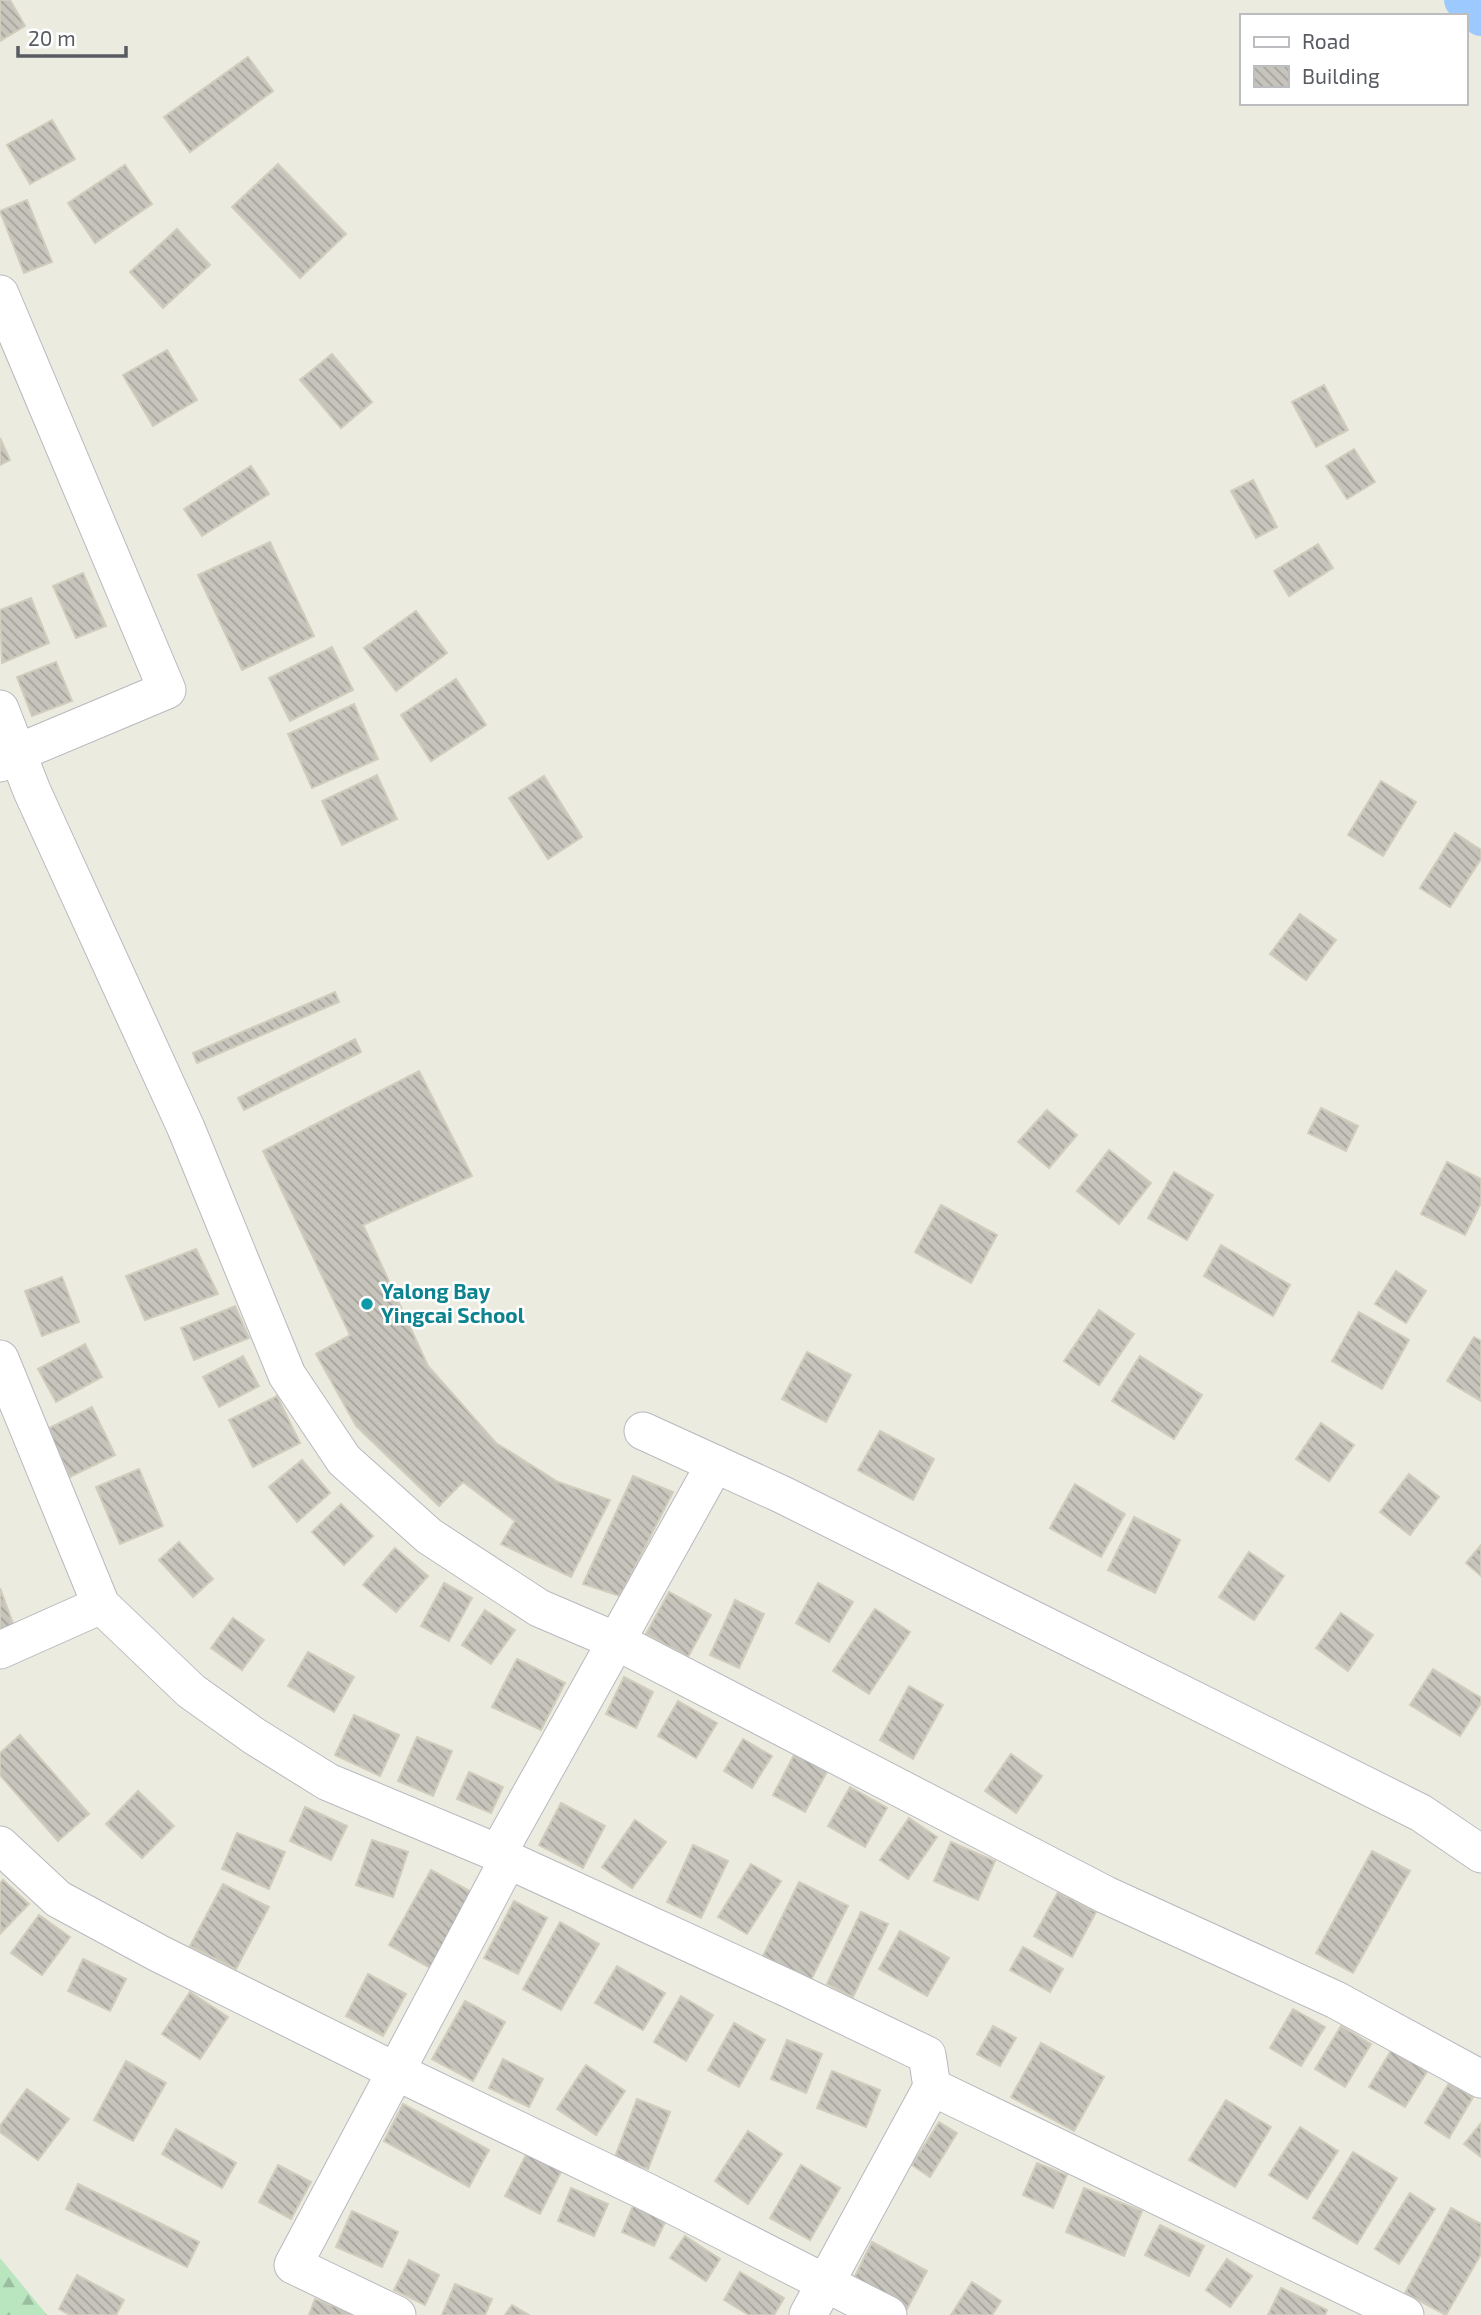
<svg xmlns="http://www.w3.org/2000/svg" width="1481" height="2315" viewBox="0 0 1481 2315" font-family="'Exo 2',sans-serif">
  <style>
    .forest { fill: url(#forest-firs) }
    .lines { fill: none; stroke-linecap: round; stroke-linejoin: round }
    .canal { stroke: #9cc9ff; stroke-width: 38 }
    .building { fill: url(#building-back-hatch); stroke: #d1cdbd; stroke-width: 2 }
    .street-casing { stroke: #b7b9bf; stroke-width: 39 }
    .street { stroke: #fff; stroke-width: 37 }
    .culture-dot { fill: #0f9aa8; stroke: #fff; stroke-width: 2.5 }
    .labels { text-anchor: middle; stroke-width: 5; stroke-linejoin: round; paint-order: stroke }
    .culture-label { font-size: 21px; font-weight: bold; fill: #0d838f; stroke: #fff; text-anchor: start }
  </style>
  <defs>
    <pattern id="forest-firs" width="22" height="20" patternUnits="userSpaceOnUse" patternTransform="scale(1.75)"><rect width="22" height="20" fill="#b9e6be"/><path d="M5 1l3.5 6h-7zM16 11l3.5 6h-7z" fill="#99bd9e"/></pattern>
    <pattern id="building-back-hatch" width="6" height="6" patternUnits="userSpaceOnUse" patternTransform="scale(1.75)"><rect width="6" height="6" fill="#c7c4bc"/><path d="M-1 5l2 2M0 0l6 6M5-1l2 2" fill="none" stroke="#a4a29c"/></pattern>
  </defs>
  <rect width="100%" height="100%" fill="#ecebdf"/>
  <path class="forest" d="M0,2258l47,57h-47z"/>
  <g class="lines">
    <path class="canal" d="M1463,0l18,17"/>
  </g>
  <g class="building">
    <path d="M0,0h10l15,26 -25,15z"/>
    <path d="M248,57l25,34 -83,61 -26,-35z"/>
    <path d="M52,120l23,39 -45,25 -23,-39z"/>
    <path d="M278,164l68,70 -46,44 -68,-71z"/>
    <path d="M125,165l27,39 -57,39 -27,-40z"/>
    <path d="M27,200l25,62 -28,11 -24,-62z"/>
    <path d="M177,229l33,36 -47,43 -33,-36z"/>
    <path d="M167,350l30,50 -44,26 -30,-51z"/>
    <path d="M332,354l40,48 -31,26 -41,-48z"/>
    <path d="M1324,385l24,45 -32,17 -24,-45z"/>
    <path d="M0,438l10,22 -10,5z"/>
    <path d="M1354,449l21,33 -28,17 -21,-33z"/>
    <path d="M251,466l18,28 -67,42 -18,-27z"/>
    <path d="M1253,480l24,47 -21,11 -25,-47z"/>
    <path d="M270,542l44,94 -72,34 -44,-95z"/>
    <path d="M1318,544l15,24 -44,28 -15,-25z"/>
    <path d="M83,573l23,53 -30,12 -23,-52z"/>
    <path d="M31,598l18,45 -47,20 -2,-53z"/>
    <path d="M416,611l31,42 -51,38 -32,-43z"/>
    <path d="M332,647l21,43 -63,31 -21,-43z"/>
    <path d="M56,662l16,39 -40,15 -15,-39z"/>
    <path d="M456,679l30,46 -55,36 -30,-46z"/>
    <path d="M354,704l24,55 -66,29 -24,-54z"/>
    <path d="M377,775l20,44 -55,26 -20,-44z"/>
    <path d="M544,776l38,61 -34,22 -39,-61z"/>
    <path d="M1381,781l35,21 -33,54 -35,-21z"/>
    <path d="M1455,833l26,17v9l-31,48 -30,-19z"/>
    <path d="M1300,914l36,26 -30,40 -36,-26z"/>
    <path d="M335,992l4,10 -142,61 -4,-10z"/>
    <path d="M355,1039l6,13 -117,58 -6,-12z"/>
    <path d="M419,1071l53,105 -109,49 65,141 68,77 62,39 52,18 -39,77 -70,-33 14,-23 -52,-39 -24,24 -83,-80 -40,-72 34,-19 -87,-184z"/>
    <path d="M1321,1108l37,18 -12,25 -38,-18z"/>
    <path d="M1047,1110l30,25 -28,33 -31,-26z"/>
    <path d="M1109,1150l42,33 -32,41 -42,-33z"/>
    <path d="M1447,1162l34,17v24l-16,32 -44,-21z"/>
    <path d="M1174,1172l39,23 -26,45 -39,-22z"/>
    <path d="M941,1205l56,30 -26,48 -56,-31z"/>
    <path d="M1221,1245l69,40 -17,31 -69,-40z"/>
    <path d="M196,1249l22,45 -73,26 -19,-44z"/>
    <path d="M1396,1271l30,20 -20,32 -31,-19z"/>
    <path d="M62,1277l17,45 -37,14 -17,-45z"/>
    <path d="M235,1306l14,32 -55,22 -13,-32z"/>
    <path d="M1099,1310l35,24 -35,51 -35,-24z"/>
    <path d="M1359,1312l50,28 -27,49 -50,-28z"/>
    <path d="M1474,1337l7,4v60l-34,-20z"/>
    <path d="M85,1344l17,33 -46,25 -18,-33z"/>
    <path d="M807,1352l44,23 -25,47 -44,-23z"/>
    <path d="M243,1356l16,30 -40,21 -16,-30z"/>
    <path d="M1140,1356l62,39 -28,44 -62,-38z"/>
    <path d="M277,1396l23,47 -47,24 -24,-47z"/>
    <path d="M92,1407l23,48 -45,22 -23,-48z"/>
    <path d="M1321,1423l33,22 -25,36 -33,-22z"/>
    <path d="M880,1431l54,28 -21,41 -55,-30z"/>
    <path d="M302,1460l28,33 -33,29 -28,-35z"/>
    <path d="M139,1469l24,57 -43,18 -24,-57z"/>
    <path d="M1409,1474l30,23 -29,38 -30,-23z"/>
    <path d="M633,1476l40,16 -53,104 -37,-12z"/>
    <path d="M1075,1484l50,30 -24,43 -51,-29z"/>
    <path d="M341,1504l32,32 -29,29 -32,-33z"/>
    <path d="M1134,1517l46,23 -25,53 -47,-23z"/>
    <path d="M179,1542l34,37 -20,18 -34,-37z"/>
    <path d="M1481,1545v31l-15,-13z"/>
    <path d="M395,1548l33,28 -32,36 -33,-27z"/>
    <path d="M1249,1552l35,24 -30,44 -35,-23z"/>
    <path d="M444,1583l28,15 -23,43 -28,-15z"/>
    <path d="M818,1583l35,19 -24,40 -33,-19z"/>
    <path d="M0,1588l15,41 -15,6z"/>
    <path d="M669,1592l42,23 -23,42 -42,-23z"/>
    <path d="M735,1600l29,14 -25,54 -29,-13z"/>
    <path d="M875,1609l35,23 -41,62 -36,-23z"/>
    <path d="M485,1610l30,20 -24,34 -29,-19z"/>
    <path d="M1341,1613l32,22 -25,36 -32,-23z"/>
    <path d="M233,1618l31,22 -22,30 -31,-22z"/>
    <path d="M308,1652l46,25 -20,35 -46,-26z"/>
    <path d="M517,1659l48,24 -24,47 -49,-23z"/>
    <path d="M1433,1669l48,29v5l-21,33 -50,-31z"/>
    <path d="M624,1677l29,15 -17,36 -30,-14z"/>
    <path d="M909,1686l34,19 -30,54 -33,-19z"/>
    <path d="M678,1701l39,22 -21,35 -38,-22z"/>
    <path d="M354,1715l45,20 -19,41 -45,-21z"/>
    <path d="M20,1735l69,79 -31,27 -58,-66v-22z"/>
    <path d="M417,1737l35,14 -19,45 -35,-15z"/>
    <path d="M743,1739l29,17 -20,32 -28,-17z"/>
    <path d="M795,1753l33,17 -23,42 -32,-17z"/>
    <path d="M1011,1754l31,22 -26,37 -31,-22z"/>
    <path d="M469,1772l34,15 -12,26 -34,-14z"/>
    <path d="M850,1787l37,21 -22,39 -37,-21z"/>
    <path d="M138,1791l36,35 -32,32 -36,-34z"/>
    <path d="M561,1803l44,23 -22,42 -44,-23z"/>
    <path d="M305,1807l42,19 -16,34 -41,-19z"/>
    <path d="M909,1818l28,19 -29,42 -28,-19z"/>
    <path d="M635,1820l31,22 -34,46 -30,-21z"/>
    <path d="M237,1833l48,19 -16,37 -47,-20z"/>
    <path d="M372,1840l36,12 -15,45 -37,-12z"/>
    <path d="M951,1842l44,19 -17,39 -44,-19z"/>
    <path d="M693,1845l35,16 -27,57 -34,-16z"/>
    <path d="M1372,1851l38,20 -57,102 -37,-20z"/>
    <path d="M751,1864l30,17 -34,53 -29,-17z"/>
    <path d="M431,1870l42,23 -43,75 -41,-23z"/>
    <path d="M3,1880l26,24 -29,30v-51z"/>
    <path d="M799,1882l49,24 -37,74 -48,-24z"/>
    <path d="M223,1884l46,23 -33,62 -46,-23z"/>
    <path d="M1058,1892l38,20 -24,45 -38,-21z"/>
    <path d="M514,1901l33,17 -29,56 -34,-16z"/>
    <path d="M861,1912l27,12 -35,73 -26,-13z"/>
    <path d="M39,1915l31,22 -28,38 -31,-22z"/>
    <path d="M560,1922l39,22 -38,66 -38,-21z"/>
    <path d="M900,1931l49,27 -22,38 -48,-27z"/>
    <path d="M1023,1947l40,22 -13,23 -40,-22z"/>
    <path d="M83,1959l43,20 -16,32 -42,-20z"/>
    <path d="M617,1966l48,27 -22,37 -48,-27z"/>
    <path d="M368,1974l38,20 -23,42 -37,-20z"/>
    <path d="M190,1992l38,25 -28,42 -38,-25z"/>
    <path d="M681,1996l32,19 -27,46 -32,-19z"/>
    <path d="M465,2001l40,21 -32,59 -41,-22z"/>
    <path d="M1293,2009l32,18 -24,39 -31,-18z"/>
    <path d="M734,2023l31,17 -26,47 -31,-17z"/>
    <path d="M993,2026l23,12 -16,28 -23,-12z"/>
    <path d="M1341,2026l30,18 -26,43 -30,-18z"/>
    <path d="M787,2040l35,14 -16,39 -35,-14z"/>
    <path d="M1041,2043l63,34 -30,54 -63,-34z"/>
    <path d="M1392,2049l36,21 -23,37 -36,-20z"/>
    <path d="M503,2059l40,20 -14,28 -40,-19z"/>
    <path d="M126,2061l40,22 -33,58 -39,-21z"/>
    <path d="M586,2065l39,26 -29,44 -39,-26z"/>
    <path d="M832,2071l48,19 -14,37 -49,-19z"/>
    <path d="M1449,2083l24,14 -24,41 -24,-15z"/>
    <path d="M27,2089l42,30 -31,41 -38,-28v-6z"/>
    <path d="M637,2099l33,13 -22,57 -33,-12z"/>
    <path d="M1226,2100l45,27 -36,60 -46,-27z"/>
    <path d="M403,2104l86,46 -20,37 -85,-46z"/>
    <path d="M939,2122l18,11 -27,44 -18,-12z"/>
    <path d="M1481,2123v34l-17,-13z"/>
    <path d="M1300,2127l38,24 -31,48 -38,-24z"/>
    <path d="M176,2129l60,34 -14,25 -60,-34z"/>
    <path d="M748,2131l34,23 -34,50 -33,-23z"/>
    <path d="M1353,2152l44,26 -40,66 -44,-26z"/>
    <path d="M527,2153l35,17 -22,44 -35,-18z"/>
    <path d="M1037,2163l30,12 -14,33 -30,-13z"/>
    <path d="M278,2165l33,17 -20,37 -32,-17z"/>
    <path d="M801,2165l39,23 -30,52 -40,-22z"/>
    <path d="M78,2184l121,58 -12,25 -121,-58z"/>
    <path d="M571,2188l37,16 -14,32 -36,-15z"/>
    <path d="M1084,2188l58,23 -18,45 -58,-24z"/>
    <path d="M1410,2193l25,16 -36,55 -24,-15z"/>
    <path d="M633,2206l33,14 -12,26 -32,-14z"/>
    <path d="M1451,2208l30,16v30l-35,61 -41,-22z"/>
    <path d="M352,2211l46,21 -16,35 -46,-20z"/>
    <path d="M1160,2225l44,21 -15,30 -44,-21z"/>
    <path d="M685,2236l35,23 -14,22 -36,-23z"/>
    <path d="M872,2242l55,29 -21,40 -54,-29z"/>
    <path d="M1227,2259l25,17 -22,31 -24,-17z"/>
    <path d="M409,2260l30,15 -14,30 -31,-15z"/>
    <path d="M740,2272l44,26 -10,17h-25l-25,-15z"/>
    <path d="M77,2275l47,25 -8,15h-46l-11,-6z"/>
    <path d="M972,2282l29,19 -9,14h-41z"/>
    <path d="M455,2284l37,15 -7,16h-43z"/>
    <path d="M1281,2288l46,22 -2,5h-57z"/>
    <path d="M315,2299l40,15 -1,1h-45z"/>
    <path d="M512,2305l17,10h-24z"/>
  </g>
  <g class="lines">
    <defs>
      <g id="street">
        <path d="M0,294l167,396 -150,63 -17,10"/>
        <path d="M0,709l32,82 154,337 101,247 57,85 85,76 110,72 77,33 490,254 230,105 145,79"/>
        <path d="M0,1359l101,246 90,86 63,45 74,46 170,71 217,-389"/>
        <path d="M643,1431l140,64 638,318 60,41"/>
        <path d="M0,1650l101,-45"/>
        <path d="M0,1845l58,54 100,54 239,119 252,121 239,122"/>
        <path d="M498,1853l10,7 279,128 140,67 5,32 473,228"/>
        <path d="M397,2315l-104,-50 215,-405"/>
        <path d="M808,2315l124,-228"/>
      </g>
    </defs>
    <use href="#street" class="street-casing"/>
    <use href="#street" class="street"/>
  </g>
  <circle class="culture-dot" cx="367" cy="1304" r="7"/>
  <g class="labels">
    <g class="culture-label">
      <text x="381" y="1299">Yalong Bay<tspan x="381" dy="24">Yingcai School</tspan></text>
    </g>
  </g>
  <rect x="1240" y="14" width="228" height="91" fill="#ffffff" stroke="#bcbdc0" stroke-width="2"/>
  <rect x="1254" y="37" width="35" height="10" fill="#ffffff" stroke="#bcbdc0" stroke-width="2"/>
  <text x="1302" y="49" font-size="21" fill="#585b61">Road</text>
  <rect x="1254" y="66" width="35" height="21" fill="url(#building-back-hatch)" stroke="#bcbdc0" stroke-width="2"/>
  <text x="1302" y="84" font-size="21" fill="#585b61">Building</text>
  <path d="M18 46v10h108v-10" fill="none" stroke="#585b61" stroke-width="3.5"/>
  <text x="28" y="46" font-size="21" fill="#585b61" stroke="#ffffff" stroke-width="5" paint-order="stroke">20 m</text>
</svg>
